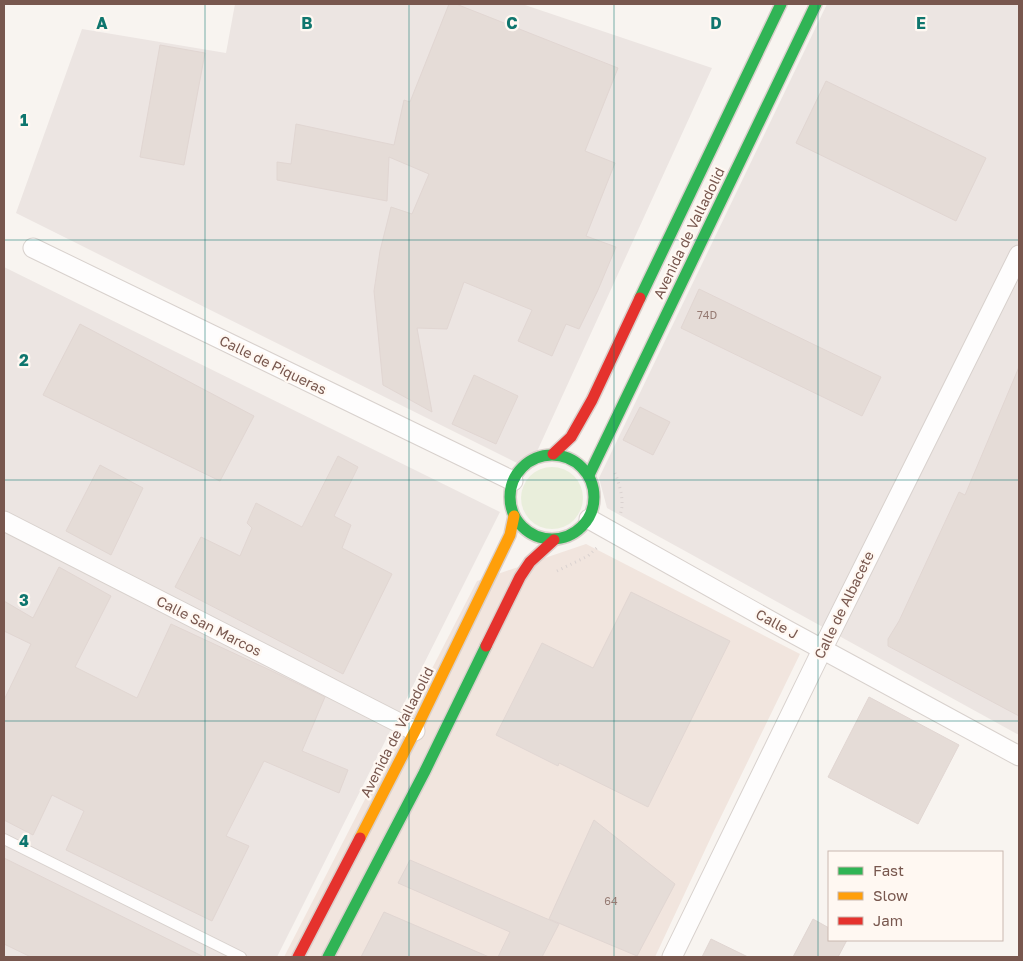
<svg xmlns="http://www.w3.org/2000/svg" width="1023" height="961" viewBox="0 0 1023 961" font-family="'Golos Text',sans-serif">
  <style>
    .residential { fill: #f1e5de }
    .industrial { fill: #ece5e2 }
    .green { fill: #e9eedb }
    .building { fill: #e5dcd7; stroke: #e1d6d2 }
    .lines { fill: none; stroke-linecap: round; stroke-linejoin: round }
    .lane-casing { stroke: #d8d1cd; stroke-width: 12 }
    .street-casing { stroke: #d8d1cd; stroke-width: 21 }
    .fast-casing { stroke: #dad0cc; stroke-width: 14 }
    .slow-casing { stroke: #dad0cc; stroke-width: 14 }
    .jam-casing { stroke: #dad0cc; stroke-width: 14 }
    .path { stroke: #dad2d0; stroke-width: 3; stroke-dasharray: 1 4; stroke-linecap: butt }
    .lane { stroke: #fefdfd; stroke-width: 10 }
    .street { stroke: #fefdfd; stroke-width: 19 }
    .fast { stroke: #30b455; stroke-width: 11 }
    .slow { stroke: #ff9f0a; stroke-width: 11 }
    .jam { stroke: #e5322d; stroke-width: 11 }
    .grid { fill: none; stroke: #0f766e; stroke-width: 1; stroke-opacity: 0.55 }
    .labels { text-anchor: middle; stroke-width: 4.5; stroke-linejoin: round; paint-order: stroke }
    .number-label { font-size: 11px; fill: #957a72 }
    .street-label { font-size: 14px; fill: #78574e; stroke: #fff8f2 }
    .grid-label { font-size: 16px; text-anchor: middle; font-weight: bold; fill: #0f766e; stroke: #fff8f2; stroke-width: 4.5; stroke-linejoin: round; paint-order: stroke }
  </style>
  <rect width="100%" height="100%" fill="#f8f4f0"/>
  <path class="residential" d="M586,544l214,110 -87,179 -58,124h-371l193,-376z"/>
  <g class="industrial">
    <path d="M235,4h287l190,64 -183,401 -513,-256 66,-184 144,24z"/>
    <path d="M827,4h192v731l-412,-227 -8,-30z"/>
    <path d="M4,267l496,245 -223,445h-273z"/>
  </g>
  <circle class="green" cx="552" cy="498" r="31"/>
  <g class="building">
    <path d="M449,4h7l162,64 -33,83 30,12 -29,73 30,11 -18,43 -19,39 -13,-5 -14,32 -34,-15 14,-31 -68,-28 -17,47 -30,-1 15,84 -49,-27 -9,-94 6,-40 11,-44 21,7 17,-40 -40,-17 -2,44 -110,-21v-18l14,2 5,-40 98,21 10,-45 6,2z"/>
    <path d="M160,45l45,8 -21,112 -44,-8z"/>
    <path d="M826,81l160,77 -30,63 -160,-78z"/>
    <path d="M699,289l182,88 -19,39 -181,-88z"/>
    <path d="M80,324l174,92 -34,65 -177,-86z"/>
    <path d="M1019,367v349l-131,-70v-7l11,-18 60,-129 6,3z"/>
    <path d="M474,375l44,21 -22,48 -44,-20z"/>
    <path d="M640,407l30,15 -17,33 -30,-15z"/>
    <path d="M338,456l20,11 -24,49 17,9 -9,23 50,26 -49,100 -168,-87 26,-50 39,19 12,-28 -5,-5 9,-20 46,24z"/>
    <path d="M100,465l43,23 -32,67 -45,-24z"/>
    <path d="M59,567l52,29 -36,71 62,31 34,-74 101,47 53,26 -23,54 46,19 -9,23 -75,-32 -38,75 23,10 -37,75 -146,-71 18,-39 -32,-16 -19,40 -29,-15v-120l27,-56 -27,-13v-30l29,17z"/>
    <path d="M631,592l99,49 -82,166 -89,-44 -1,3 -62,-31 46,-92 51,25z"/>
    <path d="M869,697l90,48 -41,79 -90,-47z"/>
    <path d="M594,820l81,64 -38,72 -88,-37z"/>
    <path d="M4,858l200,99h-173l-27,-13z"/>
    <path d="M410,860l149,64 -17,33h-44l12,-25 -112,-49z"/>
    <path d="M384,912l105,45h-128z"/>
    <path d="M813,919l16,9v12h18l-9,17h-45z"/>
    <path d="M711,939l37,18h-46z"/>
  </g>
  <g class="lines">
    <defs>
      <path id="lane" d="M4,839l237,118"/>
      <g id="street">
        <path d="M33,248l480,233"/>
        <path d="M589,519l196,110 234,127"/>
        <path d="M4,521l411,210"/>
        <path d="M672,957l151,-309 196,-393"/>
      </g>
      <g id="fast">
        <path d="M640,298l141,-294"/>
        <circle cx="552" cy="497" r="42"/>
        <path d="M589,475l227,-471"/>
        <path d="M328,957l96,-184 62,-127"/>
      </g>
      <path id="slow" d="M360,838l55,-107 95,-196 4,-19"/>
      <g id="jam">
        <path d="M553,454l18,-17 21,-37 48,-102"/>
        <path d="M486,646l34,-69 10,-15 24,-22"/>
        <path d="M298,957l62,-119"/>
      </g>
    </defs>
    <use href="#lane" class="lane-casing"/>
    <use href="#street" class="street-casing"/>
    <use href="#fast" class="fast-casing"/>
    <use href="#slow" class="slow-casing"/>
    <use href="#jam" class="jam-casing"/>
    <g class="path">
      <path d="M615,473c5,13 10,29 5,42"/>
      <path d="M557,571l31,-15 11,-10"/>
    </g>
    <use href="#lane" class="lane"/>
    <use href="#street" class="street"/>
    <use href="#fast" class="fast"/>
    <use href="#slow" class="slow"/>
    <use href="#jam" class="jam"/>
  </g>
  <path class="grid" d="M205,4v953M409,4v953M614,4v953M818,4v953M4,240h1015M4,480h1015M4,721h1015"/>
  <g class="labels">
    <g class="number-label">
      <text x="707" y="319">74D</text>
      <text x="611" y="905">64</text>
    </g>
    <g class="street-label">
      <text transform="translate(689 233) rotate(-64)" y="5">Avenida de Valladolid</text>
      <text transform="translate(273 365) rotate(26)" y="5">Calle de Piqueras</text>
      <text transform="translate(844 605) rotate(-64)" y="5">Calle de Albacete</text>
      <text transform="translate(777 624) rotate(29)" y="5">Calle J</text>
      <text transform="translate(209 626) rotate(27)" y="5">Calle San Marcos</text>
      <text transform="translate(397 732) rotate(-63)" y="5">Avenida de Valladolid</text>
    </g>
  </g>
  <g class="grid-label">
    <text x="102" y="29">A</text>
    <text x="307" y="29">B</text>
    <text x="512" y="29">C</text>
    <text x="716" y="29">D</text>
    <text x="921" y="29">E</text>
    <text x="24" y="126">1</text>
    <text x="24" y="366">2</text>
    <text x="24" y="606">3</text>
    <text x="24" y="847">4</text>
  </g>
  <rect width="1023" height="961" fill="none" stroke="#78574e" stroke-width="10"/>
  <rect x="828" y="851" width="175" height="90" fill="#fff8f2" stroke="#c9b8b0"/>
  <rect x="838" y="867" width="25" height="8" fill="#30b455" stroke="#c9b8b0"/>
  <text x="873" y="876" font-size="15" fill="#78574e">Fast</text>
  <rect x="838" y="892" width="25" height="8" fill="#ff9f0a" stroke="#c9b8b0"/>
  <text x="873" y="901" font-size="15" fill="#78574e">Slow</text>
  <rect x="838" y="917" width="25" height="8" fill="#e5322d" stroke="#c9b8b0"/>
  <text x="873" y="926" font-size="15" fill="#78574e">Jam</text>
</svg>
